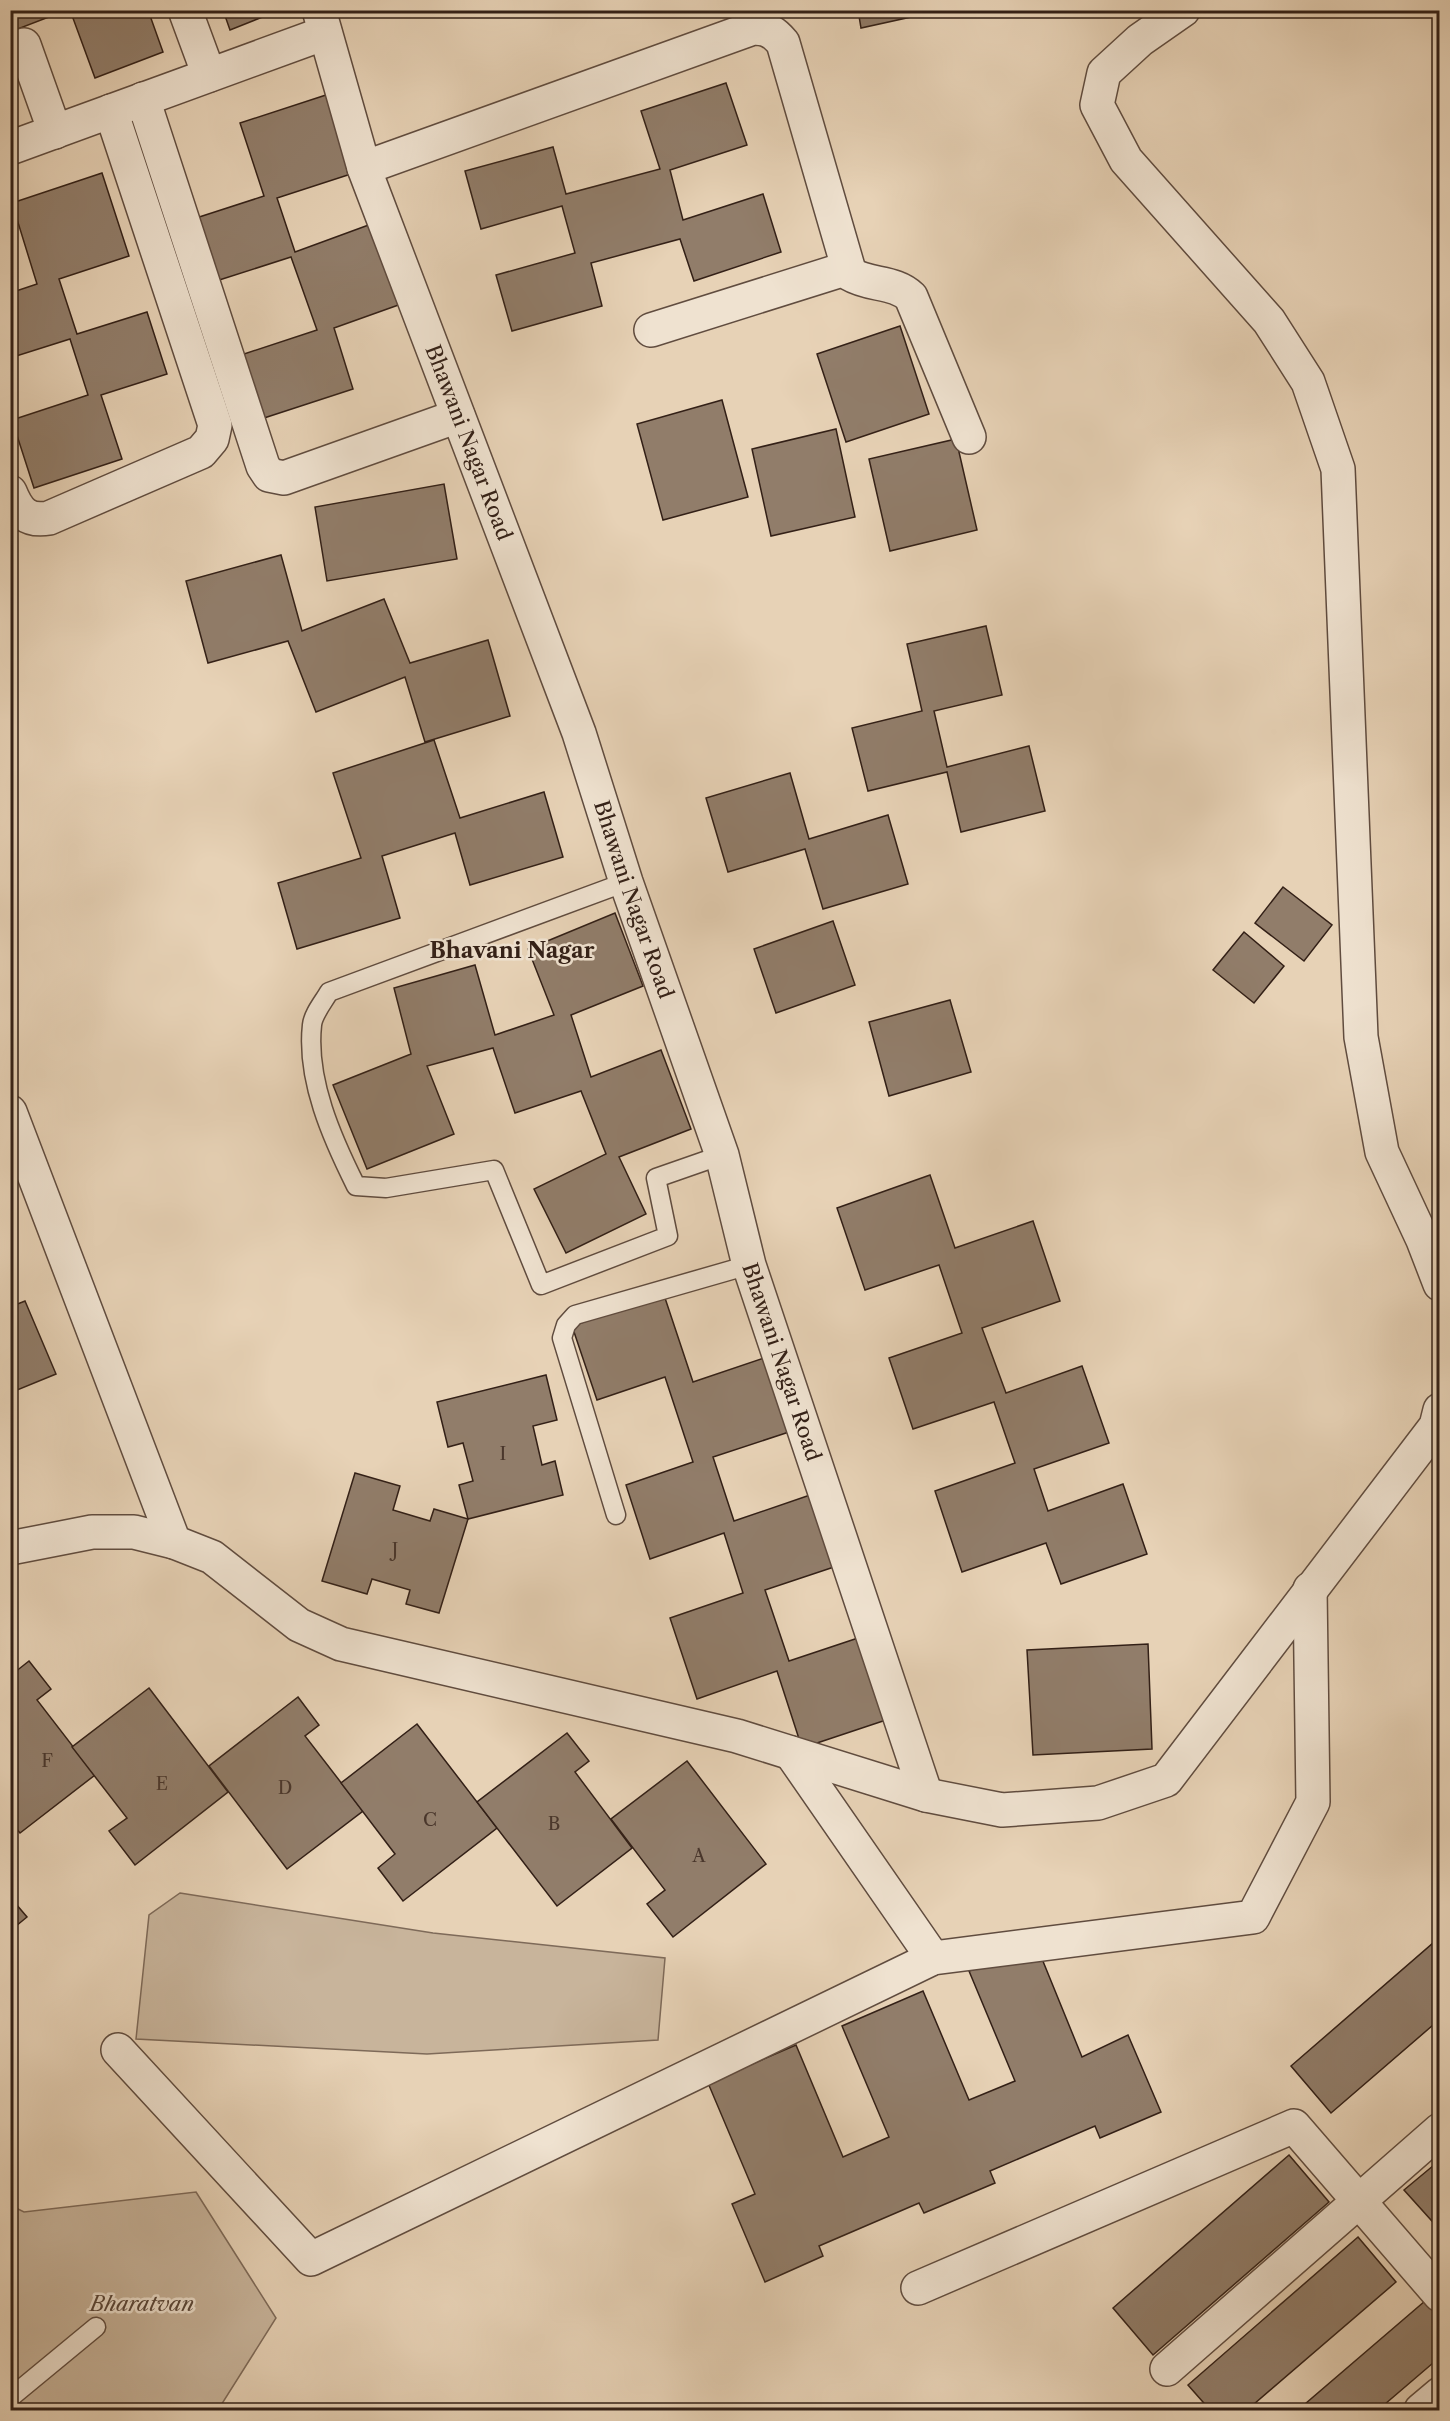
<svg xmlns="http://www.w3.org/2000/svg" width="1450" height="2421" viewBox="0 0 1450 2421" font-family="'Libre Caslon Text',serif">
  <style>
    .green { fill: #c8b49b; stroke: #7e6a59; stroke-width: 1.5 }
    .building { fill: #917d6a; stroke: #332017; stroke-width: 1.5 }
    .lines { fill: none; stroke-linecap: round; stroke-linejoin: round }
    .service-casing { stroke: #604c3f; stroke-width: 21 }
    .minor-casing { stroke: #604c3f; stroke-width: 36 }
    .service { stroke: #efe2d0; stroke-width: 18 }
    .minor { stroke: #efe2d0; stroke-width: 33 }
    .labels { text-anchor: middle; stroke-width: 5; stroke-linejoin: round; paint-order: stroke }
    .number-label { font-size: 18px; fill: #4a372c }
    .street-label { font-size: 21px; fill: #332017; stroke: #efe2d0 }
    .park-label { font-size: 21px; font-style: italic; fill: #584538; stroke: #efe2d0 }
    .neighbourhood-label { font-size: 22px; font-weight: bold; fill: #332017; stroke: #efe2d0 }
  </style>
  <rect width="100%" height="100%" fill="#e7d2b6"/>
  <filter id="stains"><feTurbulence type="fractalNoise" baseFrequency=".00333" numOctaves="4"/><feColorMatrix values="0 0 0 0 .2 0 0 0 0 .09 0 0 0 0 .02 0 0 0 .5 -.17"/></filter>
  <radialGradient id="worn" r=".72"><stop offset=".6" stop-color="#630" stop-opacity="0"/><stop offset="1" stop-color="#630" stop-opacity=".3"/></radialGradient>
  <g class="green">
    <path d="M180,1893l253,40 232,25 -7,82 -231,14 -291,-15 13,-124z"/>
    <path d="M196,2192l80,126 -58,92h-207l-1,-205 14,7z"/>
  </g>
  <g class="building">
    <path d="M10,10h57l-57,22z"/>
    <path d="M70,10h78l15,42 -68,26z"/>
    <path d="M223,10h57l-50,20z"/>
    <path d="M858,10h85l-82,18z"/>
    <path d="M726,83l21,62 -77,25 13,50 80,-26 18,58 -87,29 -14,-42 -89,24 11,43 -90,25 -16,-56 79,-22 -13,-47 -81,23 -16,-58 88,-24 13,47 94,-25 -19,-58z"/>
    <path d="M329,94l25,79 -77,25 18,54 79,-29 30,80 -70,25 19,61 -92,30 -20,-64 76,-25 -26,-73 -78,25 -20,-63 71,-23 -24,-73z"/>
    <path d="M102,173l27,83 -70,23 18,55 70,-22 20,62 -66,21 21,64 -88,29 -22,-68 76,-25 -18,-56 -60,19v-65l27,-9 -25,-81z"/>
    <path d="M900,326l29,88 -83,28 -29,-88z"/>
    <path d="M722,400l26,97 -85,23 -26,-96z"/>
    <path d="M836,429l19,88 -84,19 -19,-87z"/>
    <path d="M956,439l21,91 -87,21 -21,-92z"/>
    <path d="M444,484l13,75 -130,22 -12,-74z"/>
    <path d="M281,555l21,76 82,-32 26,64 78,-23 22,76 -85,26 -20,-65 -89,35 -28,-71 -80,22 -22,-82z"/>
    <path d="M986,626l16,69 -68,16 13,56 82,-21 16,65 -84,21 -14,-60 -79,19 -16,-63 70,-17 -15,-67z"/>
    <path d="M434,740l26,78 84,-26 19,65 -93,28 -15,-52 -73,23 18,62 -103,31 -19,-66 83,-25 -28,-85z"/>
    <path d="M790,773l19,66 79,-24 20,69 -85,25 -18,-60 -77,23 -22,-74z"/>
    <path d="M1283,887l49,38 -28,36 -49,-38z"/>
    <path d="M615,913l28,73 -72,29 20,62 70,-27 30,79 -72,28 27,57 -80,39 -32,-64 72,-35 -25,-63 -66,22 -22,-65 -66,18 27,68 -87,35 -34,-84 78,-31 -17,-66 81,-23 20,70 59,-20 -26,-66z"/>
    <path d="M833,921l22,64 -79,28 -22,-64z"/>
    <path d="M1244,932l40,34 -30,37 -41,-33z"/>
    <path d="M950,1000l21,72 -82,24 -20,-74z"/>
    <path d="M930,1175l25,73 78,-27 27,80 -78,27 24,65 76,-27 27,77 -75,26 14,42 75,-27 24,70 -86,30 -15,-41 -84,29 -27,-81 80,-28 -21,-61 -81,27 -24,-71 73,-25 -23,-68 -74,25 -28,-82z"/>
    <path d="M664,1295l29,87 71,-24 25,74 -76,25 21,64 79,-27 24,72 -72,24 24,71 72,-24 28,82 -87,29 -25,-77 -80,28 -27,-81 73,-25 -19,-60 -74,26 -24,-74 67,-23 -28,-85 -68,23 -25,-74z"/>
    <path d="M25,1301l31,73 -46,19v-86z"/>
    <path d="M546,1375l11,45 -24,6 9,39 13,-4 8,34 -95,24 -9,-34 14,-4 -10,-38 -15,4 -11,-45z"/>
    <path d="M355,1473l45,13 -7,24 37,11 4,-12 34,10 -29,94 -33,-9 4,-14 -38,-11 -5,15 -45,-13z"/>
    <path d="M1148,1644l4,105 -119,6 -6,-105z"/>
    <path d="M29,1661l22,28 -14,11 58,75 -75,58 -10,-12v-145z"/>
    <path d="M149,1688l79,104 -93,73 -26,-34 18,-13 -55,-71z"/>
    <path d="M298,1697l21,28 -14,11 58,75 -76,58 -78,-103z"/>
    <path d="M417,1724l80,104 -94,73 -25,-33 17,-14 -54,-71z"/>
    <path d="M567,1733l22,28 -14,11 57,76 -75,58 -80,-104z"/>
    <path d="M687,1761l79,103 -93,73 -26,-33 18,-14 -54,-71z"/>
    <path d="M10,1897l17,20 -17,14z"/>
    <path d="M1440,1937v82l-109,94 -40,-47z"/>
    <path d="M1038,1949l44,108 46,-22 33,77 -61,26 -5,-12 -105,45 5,12 -71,30 -5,-10 -100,43 4,10 -58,26 -33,-78 23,-10 -47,-111 88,-38 47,112 46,-20 -47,-111 81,-35 46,109 46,-19 -46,-110z"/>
    <path d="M1289,2155l40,47 -176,153 -40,-47z"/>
    <path d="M1440,2160v70l-36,-40z"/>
    <path d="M1358,2237l38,45 -149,128h-37l-22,-25z"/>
    <path d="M1425,2301l15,17v39l-62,53h-80z"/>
  </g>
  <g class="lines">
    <defs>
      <g id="service">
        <path d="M626,882l-297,110c-5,9 -16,22 -17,33 -6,55 20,113 44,161l30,2 108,-18 47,115 127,-49 -12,-58 66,-23"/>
        <path d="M616,1515l-54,-177 4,-13 9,-10 174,-50"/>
        <path d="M10,2398l86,-71"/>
      </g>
      <g id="minor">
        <path d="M185,10l24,65"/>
        <path id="s1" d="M319,10l45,158 215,565 47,149 96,273 27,110 177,530"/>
        <path d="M1183,10l-43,30 -36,33 -7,32 29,55 143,161 39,61 30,87 23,568 21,115 41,88 17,44"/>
        <path d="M24,45l31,87"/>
        <path d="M143,99l120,367 6,9 15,3 174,-62"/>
        <path d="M10,148l315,-115"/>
        <path d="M364,168l389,-140c14,0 21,4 30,15l67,231c20,12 45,7 61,23l58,140"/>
        <path d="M651,330l197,-62"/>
        <path d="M10,492c8,20 17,30 39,26l152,-66 11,-13 3,-14 -104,-314"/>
        <path d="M10,1112l164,430 38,15 87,68 42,19 396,92 189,59 76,15 96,-7 68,-23 270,-354 4,-16"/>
        <path d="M10,1548l82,-16h42l40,10"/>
        <path d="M791,1753l142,205"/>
        <path d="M118,2050l193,209 622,-301 320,-41 60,-115 -3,-213"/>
        <path d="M918,2288l376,-162 146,169"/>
        <path d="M1167,2369l273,-239"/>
        <path d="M1421,2410l19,-16"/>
      </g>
    </defs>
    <use href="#service" class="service-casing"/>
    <use href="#minor" class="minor-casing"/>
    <use href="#service" class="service"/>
    <use href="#minor" class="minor"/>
  </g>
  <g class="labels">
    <g class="number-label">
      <text x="503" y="1460">I</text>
      <text x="395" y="1556">J</text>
      <text x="47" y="1767">F</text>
      <text x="162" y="1790">E</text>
      <text x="285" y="1794">D</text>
      <text x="430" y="1826">C</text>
      <text x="554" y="1830">B</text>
      <text x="699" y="1862">A</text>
    </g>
    <g class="street-label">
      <text dy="7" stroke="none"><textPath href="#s1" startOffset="458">Bhawani Nagar Road</textPath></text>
      <text dy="7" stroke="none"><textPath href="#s1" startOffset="944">Bhawani Nagar Road</textPath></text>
      <text dy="7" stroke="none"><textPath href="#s1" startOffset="1430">Bhawani Nagar Road</textPath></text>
    </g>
    <g class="park-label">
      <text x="142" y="2311">Bharatvan</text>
    </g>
    <g class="neighbourhood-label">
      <text x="512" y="958">Bhavani Nagar</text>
    </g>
  </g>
  <rect width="1450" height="2421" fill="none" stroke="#e7d2b6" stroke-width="36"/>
  <rect x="12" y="12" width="1426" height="2397" fill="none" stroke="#332017" stroke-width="3"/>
  <rect x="18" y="18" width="1414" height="2385" fill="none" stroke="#332017" stroke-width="1.5"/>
  <rect width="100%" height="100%" filter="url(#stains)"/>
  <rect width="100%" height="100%" fill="url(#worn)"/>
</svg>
